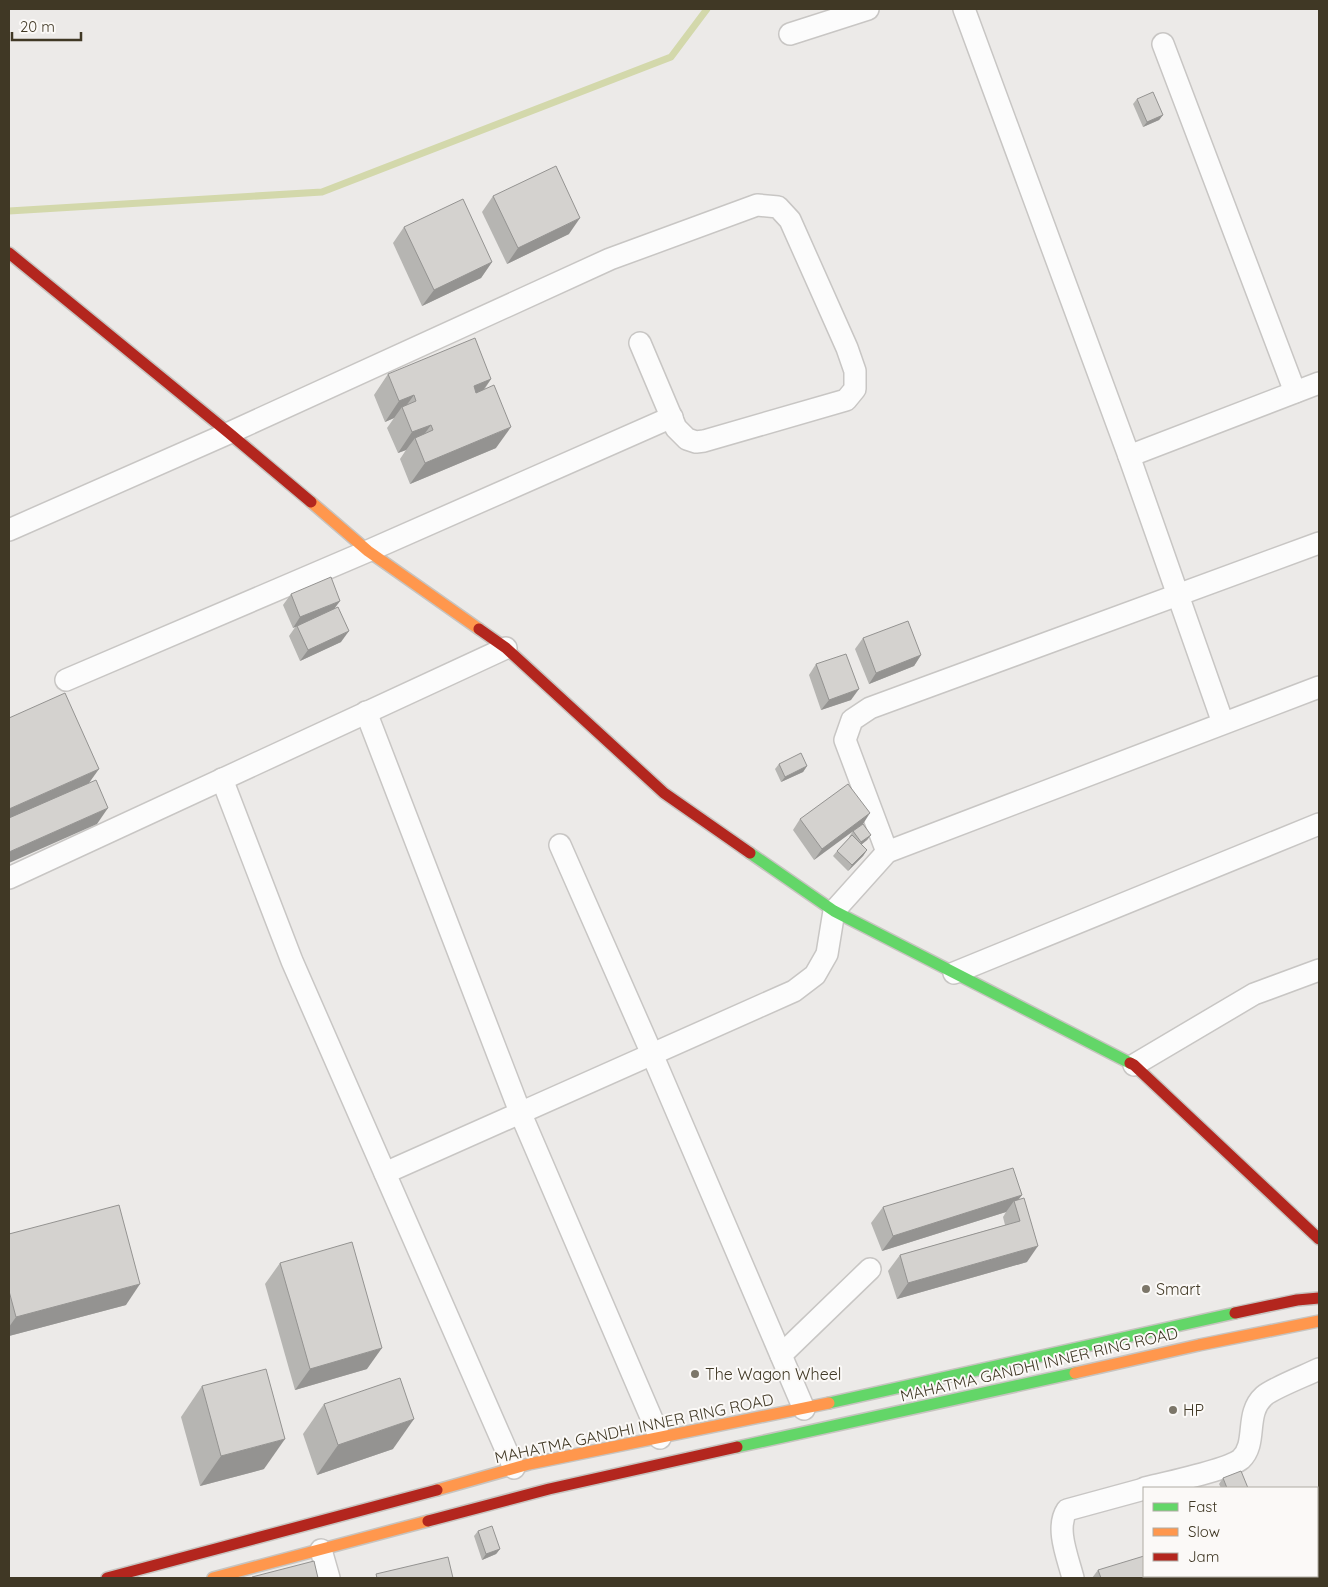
<svg xmlns="http://www.w3.org/2000/svg" width="1328" height="1587" viewBox="0 0 1328 1587" font-family="Quicksand,sans-serif">
  <style>
    .lines { fill: none; stroke-linecap: round; stroke-linejoin: round }
    .stream { stroke: #d3d8ab; stroke-width: 7 }
    .street-casing { stroke: #c8c6c4; stroke-width: 24 }
    .fast-casing { stroke: #c7c4c0; stroke-width: 14 }
    .slow-casing { stroke: #c7c4c0; stroke-width: 14 }
    .jam-casing { stroke: #c7c4c0; stroke-width: 14 }
    .street { stroke: #fcfcfc; stroke-width: 21 }
    .fast { stroke: #63d668; stroke-width: 11 }
    .slow { stroke: #ff974d; stroke-width: 11 }
    .jam { stroke: #b3261e; stroke-width: 11 }
    .wall { fill: #b6b5b2 }
    .shaded-wall { fill: #949391 }
    .building { fill: #d4d2cf; stroke: #949391 }
    .poi-dot { fill: #7c7669; stroke: #fbf9f7; stroke-width: 2 }
    .labels { text-anchor: middle; stroke-width: 4; stroke-linejoin: round; paint-order: stroke }
    .poi-label { font-size: 16px; fill: #403825; stroke: #fbf9f7; text-anchor: start }
    .street-label { font-size: 16px; fill: #403825; stroke: #fbf9f7 }
  </style>
  <rect width="100%" height="100%" fill="#eceae8"/>
  <g class="lines">
    <path class="stream" d="M9,211l313,-19 349,-135 36,-48"/>
    <defs>
      <g id="street">
        <path d="M964,9l165,447 94,267"/>
        <path d="M790,34l78,-25"/>
        <path d="M1163,44l132,348"/>
        <path d="M1129,456l190,-73"/>
        <path d="M9,530l220,-97 381,-174 147,-54 21,2 12,13 57,128 8,23v18l-9,11 -142,41 -8,1 -9,-3 -11,-11 -36,-85"/>
        <path d="M66,680l302,-129 304,-134"/>
        <path d="M366,712l154,400 140,326"/>
        <path d="M222,779l70,182 222,507"/>
        <path d="M560,845l92,209 152,355"/>
        <path d="M887,852l-42,-112 7,-20 18,-12 449,-165"/>
        <path d="M9,878l497,-230"/>
        <path d="M954,973l365,-149"/>
        <path d="M1134,1065l120,-71 65,-24"/>
        <path d="M385,1173l409,-182 21,-16 12,-21 7,-43 53,-59 432,-165"/>
        <path d="M781,1355l89,-86"/>
        <path d="M1145,1488c20,-5 83,-18 96,-29 17,-16 3,-45 23,-63 9,-8 43,-21 55,-27"/>
        <path d="M321,1550l8,28"/>
        <path d="M1073,1578c-5,-20 -18,-50 -6,-68l77,-21"/>
      </g>
      <g id="fast">
        <path d="M750,853l84,58 296,152"/>
        <path d="M829,1403l406,-90"/>
        <path d="M737,1447l338,-74"/>
      </g>
      <g id="slow">
        <path d="M311,502l57,49 111,78"/>
        <path d="M1075,1373l124,-28 120,-24"/>
        <path d="M437,1490l92,-26 300,-61"/>
        <path d="M213,1578l215,-57"/>
      </g>
      <g id="jam">
        <path d="M9,253l220,180 82,69"/>
        <path d="M479,629l27,19 158,145 86,60"/>
        <path d="M1130,1063l4,2 185,174"/>
        <path d="M1235,1313l62,-13 22,-2"/>
        <path d="M428,1521l121,-32 188,-42"/>
        <path d="M107,1578l330,-88"/>
      </g>
    </defs>
    <use href="#street" class="street-casing"/>
    <use href="#fast" class="fast-casing"/>
    <use href="#slow" class="slow-casing"/>
    <use href="#jam" class="jam-casing"/>
    <use href="#street" class="street"/>
    <use href="#fast" class="fast"/>
    <use href="#slow" class="slow"/>
    <use href="#jam" class="jam"/>
  </g>
  <g class="wall">
    <path d="M1137,99l26,16 -4,5 -16,7 -10,-23z"/>
    <path d="M493,196l76,38 -62,30 -25,-52z"/>
    <path d="M404,227l88,35 -11,16 -59,28 -29,-63z"/>
    <path d="M388,374l103,5 -7,11 12,58 -86,36 -10,-25 6,-9 -8,3 -11,-25 7,-10 -9,4 -11,-27z"/>
    <path d="M291,594l43,15 7,33 -41,19 -11,-25 7,-10 -3,2 -10,-23z"/>
    <path d="M863,638l58,17 -7,11 -45,18 -14,-35z"/>
    <path d="M816,664l35,36 -30,10 -12,-35z"/>
    <path d="M779,764l28,2 -4,6 -22,10 -6,-13z"/>
    <path d="M870,813l-56,47 -21,-30 7,-11z"/>
    <path d="M853,831l18,4 -4,5 -6,5 6,5 -4,6 -15,15 -15,-15 4,-5 13,-14h-1z"/>
    <path d="M1022,1195l-4,5 9,62 -130,37 -9,-28 12,-16 105,-30 -2,-8 3,-5 -124,39 -11,-28 12,-16z"/>
    <path d="M9,1234l117,71 -117,31z"/>
    <path d="M280,1263l87,106 -72,21 -30,-106z"/>
    <path d="M202,1386l62,83 -64,17 -19,-69z"/>
    <path d="M324,1404l69,45 -76,26 -14,-41z"/>
    <path d="M1223,1478l25,10h-27l-2,-4z"/>
    <path d="M478,1531l22,18 -4,5 -14,6 -8,-24z"/>
    <path d="M1098,1570l63,8h-69z"/>
  </g>
  <g class="shaded-wall">
    <path d="M1163,115l-4,5 -16,7 4,-5z"/>
    <path d="M580,218l-11,16 -62,30 11,-16z"/>
    <path d="M492,262l-11,16 -59,28 12,-16z"/>
    <path d="M491,379l-15,21 -2,-14z"/>
    <path d="M414,395l-11,15 -1,-3 -8,11 -9,4 14,-21z"/>
    <path d="M431,425l-14,19 -2,-6 -9,12 -8,3 14,-21z"/>
    <path d="M511,427l-15,21 -86,36 15,-21z"/>
    <path d="M340,601l-8,11 -39,16 7,-11z"/>
    <path d="M349,631l-8,11 -41,19 8,-11z"/>
    <path d="M921,655l-7,11 -45,18 7,-11z"/>
    <path d="M859,689l-8,11 -30,10 8,-10z"/>
    <path d="M807,766l-4,6 -22,10 4,-5z"/>
    <path d="M99,769l-15,21 -75,34v-15z"/>
    <path d="M108,808l-11,16 -88,39v-11z"/>
    <path d="M870,813l-7,11 -49,36 8,-11z"/>
    <path d="M871,835l-4,5 -10,8 4,-6z"/>
    <path d="M867,850l-4,6 -15,15 4,-6z"/>
    <path d="M1022,1195l-7,9 -1,-3 -8,11 -124,39 11,-15z"/>
    <path d="M1038,1246l-11,16 -130,37 11,-16z"/>
    <path d="M140,1284l-14,21 -117,31v-9l7,-10z"/>
    <path d="M382,1348l-15,21 -72,21 15,-21z"/>
    <path d="M414,1419l-21,30 -76,26 21,-30z"/>
    <path d="M285,1439l-21,30 -64,17 21,-30z"/>
    <path d="M500,1549l-4,5 -14,6 4,-6z"/>
  </g>
  <g class="building">
    <path d="M1153,92l10,23 -16,7 -10,-23z"/>
    <path d="M556,166l24,52 -62,30 -25,-52z"/>
    <path d="M463,199l29,63 -58,28 -30,-63z"/>
    <path d="M475,338l16,41 -17,7 2,7 18,-8 17,42 -86,36 -10,-25 18,-8 -2,-5 -19,7 -10,-25 14,-6 -2,-6 -15,6 -11,-27z"/>
    <path d="M331,577l9,24 -40,16 -9,-23z"/>
    <path d="M338,607l11,24 -41,19 -11,-24z"/>
    <path d="M908,621l13,34 -45,18 -13,-35z"/>
    <path d="M846,654l13,35 -30,11 -13,-36z"/>
    <path d="M65,693l34,76 -90,40v-91z"/>
    <path d="M801,753l6,13 -22,11 -6,-13z"/>
    <path d="M96,780l12,28 -99,44v-34z"/>
    <path d="M848,784l22,29 -48,36 -22,-30z"/>
    <path d="M863,824l8,11 -10,7 -8,-11z"/>
    <path d="M852,835l15,15 -15,15 -15,-14z"/>
    <path d="M1013,1168l9,27 -129,41 -10,-29z"/>
    <path d="M1024,1198l14,48 -130,37 -8,-28 120,-34 -6,-20z"/>
    <path d="M119,1205l21,79 -124,33 -7,-26v-57z"/>
    <path d="M352,1242l30,106 -72,21 -30,-106z"/>
    <path d="M266,1369l19,70 -64,17 -19,-70z"/>
    <path d="M400,1378l14,41 -76,26 -14,-41z"/>
    <path d="M1241,1471l7,17h-21l-4,-10z"/>
    <path d="M492,1526l8,23 -14,5 -8,-23z"/>
    <path d="M1144,1556v20h16l1,2h-60l-3,-8z"/>
    <path d="M448,1557l5,21h-76l-1,-4z"/>
    <path d="M314,1561l4,17h-66v-1z"/>
  </g>
  <g class="poi-dot">
    <circle cx="1146" cy="1289" r="5"/>
    <circle cx="695" cy="1374" r="5"/>
    <circle cx="1173" cy="1410" r="5"/>
  </g>
  <g class="labels">
    <g class="poi-label">
      <text x="1156" y="1295">Smart</text>
      <text x="705" y="1380">The Wagon Wheel</text>
      <text x="1183" y="1416">HP</text>
    </g>
    <g class="street-label">
      <text transform="translate(1039 1364) rotate(-13)" y="6">MAHATMA GANDHI INNER RING ROAD</text>
      <text transform="translate(634 1428) rotate(-12)" y="6">MAHATMA GANDHI INNER RING ROAD</text>
    </g>
  </g>
  <rect width="1328" height="1587" fill="none" stroke="#403825" stroke-width="20"/>
  <rect x="1143" y="1487" width="175" height="90" fill="#fbf9f7" stroke="#b0aca3"/>
  <rect x="1153" y="1503" width="25" height="8" fill="#63d668" stroke="#b0aca3"/>
  <text x="1188" y="1512" font-size="15" fill="#403825">Fast</text>
  <rect x="1153" y="1528" width="25" height="8" fill="#ff974d" stroke="#b0aca3"/>
  <text x="1188" y="1537" font-size="15" fill="#403825">Slow</text>
  <rect x="1153" y="1553" width="25" height="8" fill="#b3261e" stroke="#b0aca3"/>
  <text x="1188" y="1562" font-size="15" fill="#403825">Jam</text>
  <path d="M12 32v8h69v-8" fill="none" stroke="#403825" stroke-width="2.5"/>
  <text x="20" y="32" font-size="15" fill="#403825" stroke="#fbf9f7" stroke-width="4" paint-order="stroke">20 m</text>
</svg>
